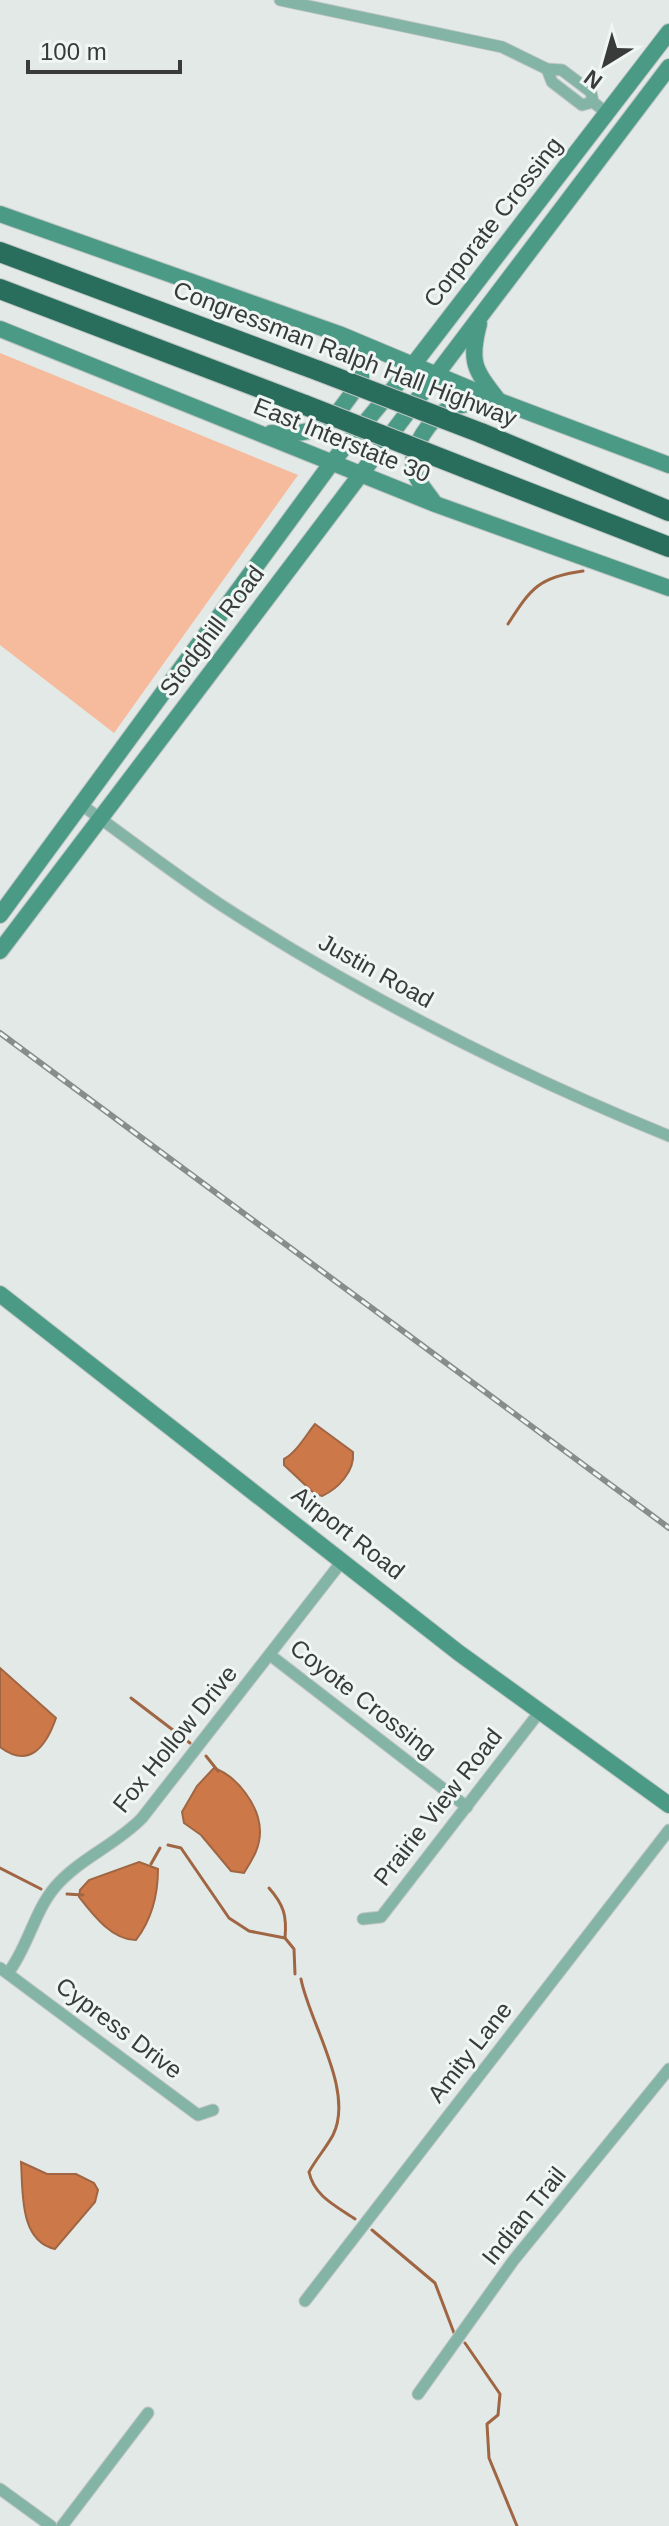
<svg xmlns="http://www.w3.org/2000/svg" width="669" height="2526" viewBox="0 0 669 2526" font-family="Helvetica,sans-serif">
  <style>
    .green { fill: #f6bb9c }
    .water { fill: #cd7848; stroke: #a06644; stroke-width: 2 }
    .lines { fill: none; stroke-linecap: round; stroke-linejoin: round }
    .stream { stroke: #a06644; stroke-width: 3 }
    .street-casing { stroke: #c0c6c4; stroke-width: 13 }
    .secondary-casing { stroke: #c0c6c4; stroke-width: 18 }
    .highway-casing { stroke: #c0c6c4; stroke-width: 22 }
    .street { stroke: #83b4a5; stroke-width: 11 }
    .secondary { stroke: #4b9a85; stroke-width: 16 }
    .highway { stroke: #296e5d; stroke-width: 20 }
    .rail-casing { stroke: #888d8b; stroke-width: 6 }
    .rail { stroke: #eff6f4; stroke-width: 3; stroke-dasharray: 9; stroke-linecap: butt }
    .highway-bridge-casing { stroke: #c0c6c4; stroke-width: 22; stroke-linecap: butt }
    .highway-bridge { stroke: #296e5d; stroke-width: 20 }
    .labels { text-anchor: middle; stroke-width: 6; stroke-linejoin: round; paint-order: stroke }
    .street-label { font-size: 24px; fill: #383b3a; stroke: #eff6f4 }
  </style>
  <rect width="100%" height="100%" fill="#e2e9e6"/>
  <path class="green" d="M0,353l298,122 -184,258 -114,-88z"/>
  <g class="water">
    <path d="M315,1424l38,28c2,19 -15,37 -31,44l-7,-2 -31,-29v-6c12,-6 22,-24 31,-35z"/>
    <path d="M0,1668l56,50c-10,29 -27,51 -56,29z"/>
    <path d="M214,1768c23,8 46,38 46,64 0,16 -8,28 -16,41l-13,-2 -30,-36 -17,-12 -2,-11 15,-26z"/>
    <path d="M139,1862l19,7c0,27 -6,50 -22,71 -24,0 -43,-25 -57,-43l1,-7 9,-10z"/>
    <path d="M21,2162l26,12h29l18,9 4,7 -3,12 -40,47c-36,-8 -32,-58 -34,-87z"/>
  </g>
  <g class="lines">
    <g class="stream">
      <path d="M508,624c23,-36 31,-47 75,-53"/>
      <path d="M131,1698l59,45"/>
      <path d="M206,1756l12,15"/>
      <path d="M168,1845l13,3 48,70 20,13 36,7 9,11 1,25"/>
      <path d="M151,1864l9,-16"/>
      <path d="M0,1868l41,21"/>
      <path d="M269,1888c15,17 18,28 16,50"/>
      <path d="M67,1894l16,1"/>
      <path d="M301,1979c8,43 54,112 32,156 -7,13 -17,24 -24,37 5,24 27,34 46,47"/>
      <path d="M372,2230l63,53 19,50"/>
      <path d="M465,2343l35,51 -2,21 -11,9 2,34 28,68"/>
    </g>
    <defs>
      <g id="street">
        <path d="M280,0l222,47 45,22 15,1 29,22 2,10 15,12"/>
        <path d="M547,69l5,13 30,23 11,-3"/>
        <path d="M83,806c46,33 91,68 138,99 142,92 291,167 448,231"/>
        <path d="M270,1655l197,152"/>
        <path d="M363,1919l18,-2 160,-207"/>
        <path d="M0,1968l198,147 15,-5"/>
        <path d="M8,1973c20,-26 26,-61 47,-86 25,-29 61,-42 87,-69l201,-258"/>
        <path d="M305,2301l364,-471"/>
        <path d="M418,2394l95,-133 156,-192"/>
        <path d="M0,2489l51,37"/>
        <path d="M62,2526l86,-113"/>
      </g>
      <g id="secondary">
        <path d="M0,214l339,120 160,67 170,64"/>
        <path d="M479,324c-10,38 -5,45 19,76"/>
        <path d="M0,329l435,175 234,84"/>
        <path d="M271,433c56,2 58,-8 90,-52v-21l-20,-23"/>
        <path d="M433,501c-7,-10 -16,-19 -19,-32 -5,-21 17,-52 36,-61 13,-5 29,-5 43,-6"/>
        <path d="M0,915l333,-454 80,-96 256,-333"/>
        <path d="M0,951l669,-884"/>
        <path d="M0,1294l459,359 210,152"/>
      </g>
      <g id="highway">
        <path d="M0,252l319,119"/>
        <path d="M0,289l305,116"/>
        <path d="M481,433l188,78"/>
        <path d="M468,469l201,78"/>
      </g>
    </defs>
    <use href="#street" class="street-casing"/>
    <use href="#secondary" class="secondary-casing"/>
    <use href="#highway" class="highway-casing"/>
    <use href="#street" class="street"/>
    <use href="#secondary" class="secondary"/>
    <use href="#highway" class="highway"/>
    <defs>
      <path id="rail" d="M0,1033l669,495"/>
    </defs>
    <use href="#rail" class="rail-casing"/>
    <use href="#rail" class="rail"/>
    <defs>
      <g id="highway-bridge">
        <path d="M319,371l162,62"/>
        <path d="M305,405l163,64"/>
      </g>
    </defs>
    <use href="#highway-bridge" class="highway-bridge-casing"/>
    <use href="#highway-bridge" class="highway-bridge"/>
  </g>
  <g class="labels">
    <g class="street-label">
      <text transform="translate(493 222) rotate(-52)" y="8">Corporate Crossing</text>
      <text transform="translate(345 354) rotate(21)" y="8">Congressman Ralph Hall Highway</text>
      <text transform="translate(342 440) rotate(22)" y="8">East Interstate 30</text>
      <text transform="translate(212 631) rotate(-53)" y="8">Stodghill Road</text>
      <text transform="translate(376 971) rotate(29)" y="8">Justin Road</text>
      <text transform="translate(348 1533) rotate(38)" y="8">Airport Road</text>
      <text transform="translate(363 1699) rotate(38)" y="8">Coyote Crossing</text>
      <text transform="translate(175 1739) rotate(-51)" y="8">Fox Hollow Drive</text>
      <text transform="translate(438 1807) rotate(-52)" y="8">Prairie View Road</text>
      <text transform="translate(119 2028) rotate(37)" y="8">Cypress Drive</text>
      <text transform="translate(470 2052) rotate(-52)" y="8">Amity Lane</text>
      <text transform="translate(524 2216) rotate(-51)" y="8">Indian Trail</text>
    </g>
  </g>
  <g transform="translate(605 64) rotate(217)" stroke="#eff6f4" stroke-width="6" paint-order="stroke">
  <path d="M0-6L14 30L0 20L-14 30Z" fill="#383b3a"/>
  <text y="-12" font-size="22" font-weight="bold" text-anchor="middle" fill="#383b3a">N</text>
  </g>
  <path d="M28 60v12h152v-12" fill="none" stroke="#383b3a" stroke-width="4"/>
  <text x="40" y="60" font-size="24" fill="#383b3a" stroke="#eff6f4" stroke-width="6" paint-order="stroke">100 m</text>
</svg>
